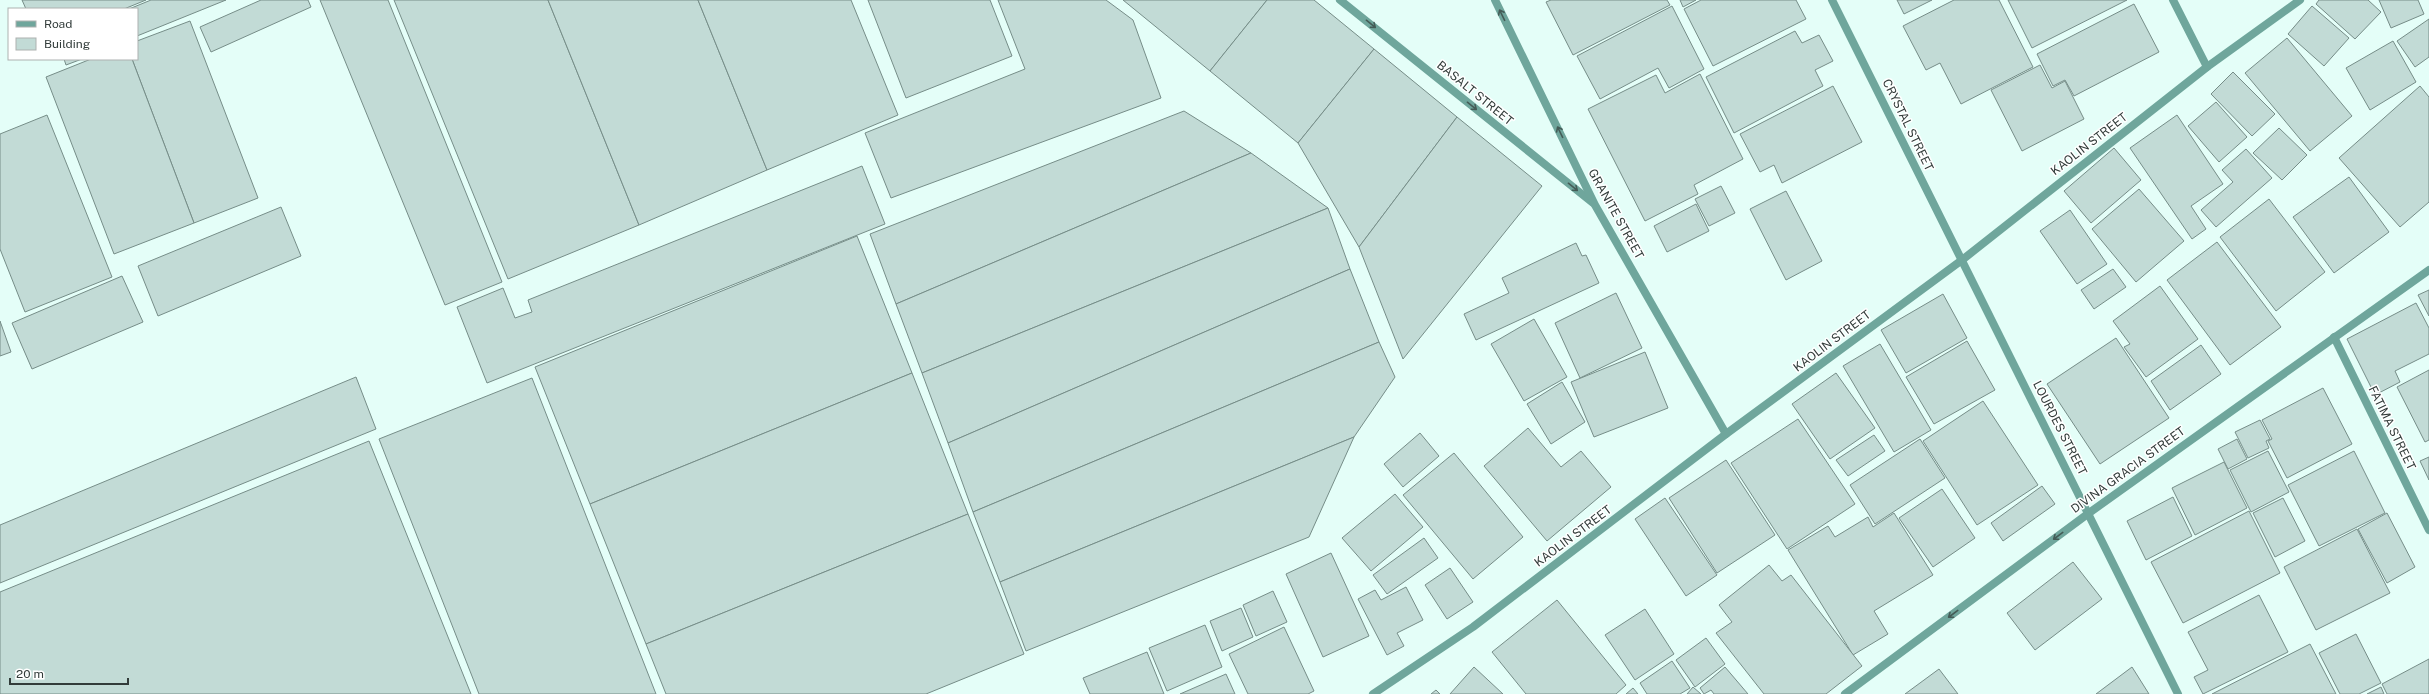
<svg xmlns="http://www.w3.org/2000/svg" width="2429" height="694" viewBox="0 0 2429 694" font-family="'Public Sans',sans-serif">
  <style>
    .building { fill: #c2dbd6; stroke: #768d88 }
    .lines { fill: none; stroke-linecap: round; stroke-linejoin: round }
    .minor { stroke: #6fa69c; stroke-width: 8 }
    .oneway { stroke: #445c57 }
    .labels { text-anchor: middle; stroke-width: 3; stroke-linejoin: round; paint-order: stroke }
    .street-label { font-size: 12px; fill: #323c3a; stroke: #fff }
  </style>
  <rect width="100%" height="100%" fill="#e4fef8"/>
  <g class="building">
    <path d="M22,0h124l-22,9h-98z"/>
    <path d="M151,0h75l-89,36v-27h-8z"/>
    <path d="M261,0h47l3,7 -100,45 -11,-25z"/>
    <path d="M320,0h68l114,282 -57,23z"/>
    <path d="M394,0h154l91,225 -131,54z"/>
    <path d="M548,0h150l69,170 -128,55z"/>
    <path d="M698,0h153l47,115 -131,55z"/>
    <path d="M868,0h122l22,56 -106,42z"/>
    <path d="M998,0h108l27,20 28,78 -270,100 -26,-65 160,-64z"/>
    <path d="M1123,0h144l-57,71z"/>
    <path d="M1267,0h47l60,49 -76,94 -88,-72z"/>
    <path d="M1551,0h116l3,5 -97,50 -27,-53z"/>
    <path d="M1680,0h16l-13,7z"/>
    <path d="M1701,0h95l10,19 -93,47 -29,-57z"/>
    <path d="M1897,0h35l-28,14z"/>
    <path d="M1954,0h45l34,67 -72,37 -21,-41 -14,7 -23,-44z"/>
    <path d="M2008,0h119l-95,48z"/>
    <path d="M2319,0h49l13,12 -26,27 -39,-35z"/>
    <path d="M2379,0h39l6,14 -33,14z"/>
    <path d="M2134,4l25,48 -85,44 -9,-16 -12,6 -16,-32z"/>
    <path d="M1672,6l32,63 -35,19 -11,-20 -58,31 -23,-43z"/>
    <path d="M2312,6l37,32 -25,28 -36,-32z"/>
    <path d="M2429,19v38l-14,10 -18,-26z"/>
    <path d="M190,21l68,177 -64,25 -62,-164h5v-18z"/>
    <path d="M1795,31l7,12 17,-8 14,26 -18,9 8,16 -89,47 -28,-56z"/>
    <path d="M2287,38l65,78 -42,35 -65,-78z"/>
    <path d="M2393,41l23,41 -46,28 -24,-42z"/>
    <path d="M1374,49l83,68 -98,130 -61,-104z"/>
    <path d="M64,59h18l-16,6z"/>
    <path d="M91,59h41l62,164 -80,31 -68,-177z"/>
    <path d="M2040,65l12,23 13,-7 19,38 -62,32 -31,-61z"/>
    <path d="M2233,72l42,42 -23,22 -41,-42z"/>
    <path d="M1700,74l43,85 -49,26 4,9 -53,27 -57,-112 68,-34 9,18z"/>
    <path d="M1833,86l29,56 -80,41 -8,-18 -14,7 -20,-38z"/>
    <path d="M2420,86l9,11v105l-29,25 -61,-69z"/>
    <path d="M2216,102l31,35 -28,25 -31,-36z"/>
    <path d="M1184,111l67,42 -355,151 -26,-70z"/>
    <path d="M47,115l65,162 -87,35 -25,-63v-115z"/>
    <path d="M2177,115l46,69 -32,22 15,23 -14,10 -62,-91z"/>
    <path d="M1457,117l85,69 -139,173 -44,-112z"/>
    <path d="M2279,128l28,27 -25,25 -29,-27z"/>
    <path d="M2114,148l27,32 -50,43 -27,-32z"/>
    <path d="M2246,149l26,29 -56,49 -15,-17 32,-28 -11,-12z"/>
    <path d="M1251,153l77,55 -406,165 -26,-69z"/>
    <path d="M862,166l23,58 -398,159 -30,-76 46,-19 12,30 17,-6 -4,-12z"/>
    <path d="M2349,177l40,55 -55,41 -41,-56z"/>
    <path d="M1721,186l14,27 -26,13 -14,-27z"/>
    <path d="M2139,189l45,52 -48,41 -44,-53z"/>
    <path d="M1786,191l36,70 -36,19 -36,-71z"/>
    <path d="M2269,199l56,73 -49,39 -56,-74z"/>
    <path d="M1696,204l13,27 -42,21 -13,-26z"/>
    <path d="M281,207l20,49 -143,60 -20,-50z"/>
    <path d="M1328,208l22,61 -402,174 -26,-70z"/>
    <path d="M2070,210l37,54 -30,20 -37,-53z"/>
    <path d="M857,236l55,137 -322,131 -55,-137z"/>
    <path d="M2217,242l64,85 -51,38 -63,-85z"/>
    <path d="M1576,243l6,13 4,-1 13,28 -123,57 -12,-26 45,-21 -7,-15z"/>
    <path d="M1350,269l29,73 -406,170 -25,-69z"/>
    <path d="M2113,269l13,18 -32,22 -13,-19z"/>
    <path d="M122,276l21,46 -111,47 -20,-46z"/>
    <path d="M2160,286l38,53 -52,38 -22,-30 6,-3 -17,-23z"/>
    <path d="M2429,290v26l-11,-21z"/>
    <path d="M1616,293l26,55 -62,30 -25,-55z"/>
    <path d="M1943,294l24,44 -61,35 -25,-43z"/>
    <path d="M2416,303l13,25v26l-34,17 5,11 -25,13 -28,-56z"/>
    <path d="M1534,319l33,58 -43,24 -33,-57z"/>
    <path d="M0,321l11,31 -11,4z"/>
    <path d="M2116,338l53,80 -69,46 -53,-80z"/>
    <path d="M1967,341l28,49 -61,34 -28,-47z"/>
    <path d="M1379,342l16,35 -41,60 -354,145 -27,-70z"/>
    <path d="M1880,344l51,86 -37,22 -51,-86z"/>
    <path d="M2201,345l20,29 -51,36 -19,-29z"/>
    <path d="M1645,352l23,56 -74,29 -23,-55z"/>
    <path d="M2429,370v70l-4,2 -28,-55z"/>
    <path d="M912,373l56,141 -322,130 -56,-140z"/>
    <path d="M1836,373l39,55 -45,31 -38,-55z"/>
    <path d="M356,377l20,52 -376,154v-58z"/>
    <path d="M532,378l124,316h-177l-100,-255z"/>
    <path d="M1562,382l23,40 -34,22 -24,-40z"/>
    <path d="M2323,388l29,56 -65,34 -19,-37 4,-2 -10,-19z"/>
    <path d="M1983,401l55,84 -61,40 -54,-84z"/>
    <path d="M1798,419l57,85 -68,45 -56,-86z"/>
    <path d="M2260,420l10,19 -4,2 3,7 -21,10 -13,-26z"/>
    <path d="M1528,428l33,39 20,-16 30,36 -64,54 -63,-75z"/>
    <path d="M1420,433l19,23 -36,31 -19,-23z"/>
    <path d="M1874,435l11,16 -37,25 -12,-16z"/>
    <path d="M1354,437l-45,100 -283,114 -26,-69z"/>
    <path d="M1920,439l25,39 -70,46 -25,-39z"/>
    <path d="M2237,439l10,20 -19,10 -10,-20z"/>
    <path d="M369,441l102,253h-471v-102z"/>
    <path d="M2268,451l21,41 -38,20 -21,-42z"/>
    <path d="M2354,451l31,62 -66,33 -31,-61z"/>
    <path d="M1454,453l69,84 -50,42 -70,-84z"/>
    <path d="M2429,457v23l-9,-19z"/>
    <path d="M1726,460l49,75 -58,38 -48,-75z"/>
    <path d="M2224,462l23,46 -52,27 -23,-47z"/>
    <path d="M2042,486l13,18 -52,37 -12,-18z"/>
    <path d="M1942,489l33,49 -42,29 -34,-49z"/>
    <path d="M1395,494l28,33 -52,44 -29,-33z"/>
    <path d="M2173,497l19,39 -46,24 -19,-39z"/>
    <path d="M1665,498l52,77 -31,21 -51,-77z"/>
    <path d="M2283,498l22,43 -30,16 -22,-44z"/>
    <path d="M2249,511l31,62 -97,50 -32,-61z"/>
    <path d="M1894,513l39,62 -59,36 14,23 -35,21 -65,-105 40,-24 7,11 33,-20 5,10z"/>
    <path d="M2387,513l28,54 -28,16 -29,-54z"/>
    <path d="M968,514l56,140 -98,40h-260l-20,-50z"/>
    <path d="M2357,529l33,64 -74,37 -32,-63z"/>
    <path d="M1424,538l14,20 -51,36 -14,-19z"/>
    <path d="M1331,553l38,83 -46,21 -37,-83z"/>
    <path d="M2073,562l29,37 -67,51 -28,-37z"/>
    <path d="M1769,565l13,16 9,-6 71,91 -36,28h-62l-48,-61 16,-11 -13,-17z"/>
    <path d="M1450,568l23,34 -26,17 -22,-34z"/>
    <path d="M1406,587l17,33 -26,13 7,13 -17,9 -29,-56 17,-9 6,10z"/>
    <path d="M1273,591l14,31 -31,14 -13,-31z"/>
    <path d="M2259,595l29,57 -85,42 -9,-17 14,-7 -20,-38z"/>
    <path d="M1557,600l69,85 -10,9h-90l-34,-42z"/>
    <path d="M1241,608l12,29 -31,14 -12,-30z"/>
    <path d="M1645,609l29,45 -39,26 -30,-45z"/>
    <path d="M1205,625l17,42 -55,24 -18,-43z"/>
    <path d="M1284,627l30,64 -6,3h-60l-19,-40z"/>
    <path d="M2356,634l25,49 -22,11h-19l-21,-41z"/>
    <path d="M1706,638l19,26 -30,23 -19,-27z"/>
    <path d="M2310,644l26,50h-124z"/>
    <path d="M1147,652l17,42h-74l-7,-16z"/>
    <path d="M2429,659v35h-42l-5,-10z"/>
    <path d="M1672,661l18,27 -10,6h-33l-7,-11z"/>
    <path d="M1474,667l29,27h-53z"/>
    <path d="M1725,667l23,27h-34l-3,-4 -7,4 -4,-6z"/>
    <path d="M2132,667l17,27h-53z"/>
    <path d="M1939,669l19,25h-53z"/>
    <path d="M1226,674l9,20h-55z"/>
    <path d="M1693,687l8,7h-14z"/>
    <path d="M2381,687l3,7h-17z"/>
    <path d="M1633,688l5,6h-12z"/>
    <path d="M1436,690l4,4h-9z"/>
  </g>
  <g class="lines">
    <g class="minor">
      <path d="M1340,0l253,203"/>
      <path d="M1495,0l100,205 131,229"/>
      <path d="M1832,0l346,694"/>
      <path d="M2173,0l34,67"/>
      <path d="M2334,337l95,193"/>
      <path d="M1373,694l100,-67 253,-193 236,-174 245,-193 93,-67"/>
      <path d="M1845,694l244,-181 340,-243"/>
    </g>
  </g>
  <defs><path id="oneway-shaft" d="M-6 0H5M1.5-3L5.5 0L1.5 3" fill="none" stroke-width="1.6" stroke-linecap="round" stroke-linejoin="round"/></defs>
  <g class="oneway">
    <use href="#oneway-shaft" transform="translate(1502 15) rotate(-116)"/>
    <use href="#oneway-shaft" transform="translate(1371 24) rotate(39)"/>
    <use href="#oneway-shaft" transform="translate(1472 106) rotate(39)"/>
    <use href="#oneway-shaft" transform="translate(1560 132) rotate(-116)"/>
    <use href="#oneway-shaft" transform="translate(1573 187) rotate(39)"/>
    <use href="#oneway-shaft" transform="translate(2058 536) rotate(143)"/>
    <use href="#oneway-shaft" transform="translate(1953 614) rotate(143)"/>
  </g>
  <g class="labels">
    <g class="street-label">
      <text transform="translate(1475 93) rotate(39)" y="4">BASALT STREET</text>
      <text transform="translate(1908 125) rotate(64)" y="4">CRYSTAL STREET</text>
      <text transform="translate(2089 144) rotate(-38)" y="4">KAOLIN STREET</text>
      <text transform="translate(1616 214) rotate(61)" y="4">GRANITE STREET</text>
      <text transform="translate(1832 341) rotate(-37)" y="4">KAOLIN STREET</text>
      <text transform="translate(2060 428) rotate(63)" y="4">LOURDES STREET</text>
      <text transform="translate(2392 428) rotate(64)" y="4">FATIMA STREET</text>
      <text transform="translate(2128 470) rotate(-36)" y="4">DIVINA GRACIA STREET</text>
      <text transform="translate(1573 536) rotate(-37)" y="4">KAOLIN STREET</text>
    </g>
  </g>
  <rect x="8" y="8" width="130" height="52" fill="#ffffff" stroke="#adb1b0"/>
  <rect x="16" y="21" width="20" height="6" fill="#6fa69c" stroke="#adb1b0"/>
  <text x="44" y="28" font-size="12" fill="#323c3a">Road</text>
  <rect x="16" y="38" width="20" height="12" fill="#c2dbd6" stroke="#adb1b0"/>
  <text x="44" y="48" font-size="12" fill="#323c3a">Building</text>
  <path d="M10 678v6h118v-6" fill="none" stroke="#323c3a" stroke-width="2"/>
  <text x="16" y="678" font-size="12" fill="#323c3a" stroke="#ffffff" stroke-width="3" paint-order="stroke">20 m</text>
</svg>
